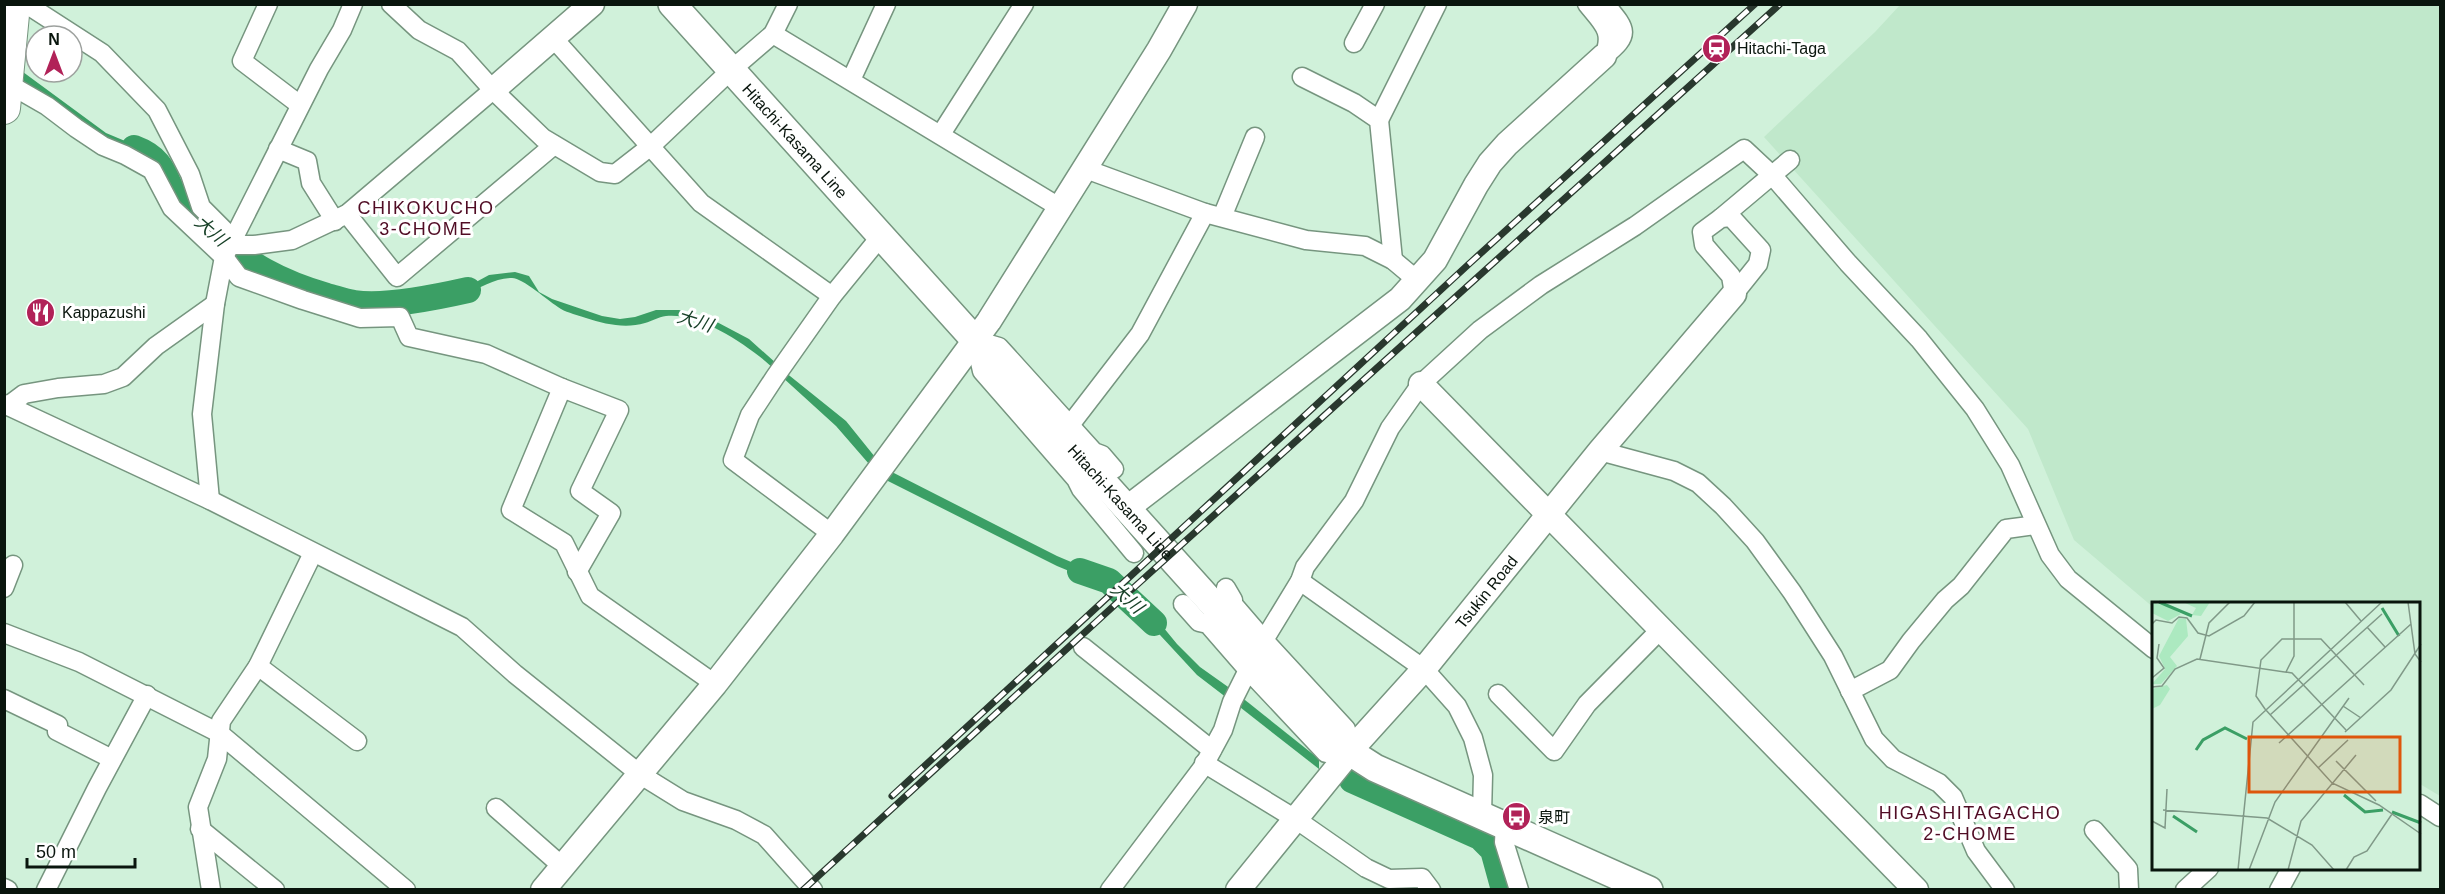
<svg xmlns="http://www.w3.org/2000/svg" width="2445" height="894" viewBox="0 0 2445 894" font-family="Arial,'Noto Sans JP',sans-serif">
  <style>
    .built { fill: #c0e8cb }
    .water { fill: #3b9f65 }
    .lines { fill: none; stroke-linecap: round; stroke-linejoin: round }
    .river { stroke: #3b9f65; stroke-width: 26 }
    .street-casing { stroke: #76957f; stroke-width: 21 }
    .secondary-casing { stroke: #76957f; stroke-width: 27 }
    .primary-casing { stroke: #76957f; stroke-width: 30 }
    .highway-casing { stroke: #76957f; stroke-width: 34 }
    .street { stroke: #fff; stroke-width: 18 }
    .secondary { stroke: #fff; stroke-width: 24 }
    .primary { stroke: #fff; stroke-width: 27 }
    .highway { stroke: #fff; stroke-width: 32 }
    .rail-casing { stroke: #29382e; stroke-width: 7 }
    .rail { stroke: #fff; stroke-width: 4.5; stroke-dasharray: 14; stroke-linecap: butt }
    .labels { text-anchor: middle; stroke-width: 6; stroke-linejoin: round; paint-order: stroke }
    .poi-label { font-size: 16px; fill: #09150d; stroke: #fff; text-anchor: start }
    .street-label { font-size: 16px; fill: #09150d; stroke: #fff }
    .neighbourhood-label { font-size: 18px; letter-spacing: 1.5px; fill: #500c24; stroke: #fff }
    .water-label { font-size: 18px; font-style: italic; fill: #184128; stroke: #fff }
    .inset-river { fill: none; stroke: #3b9f65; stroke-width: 3 }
    .inset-road { fill: none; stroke: #809988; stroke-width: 1.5 }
    .view { fill: #dd560c; fill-opacity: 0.15; stroke: #dd560c; stroke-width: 3 }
    .inset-edge { fill: none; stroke: #09150d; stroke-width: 3 }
  </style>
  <rect width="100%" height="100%" fill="#d0f1da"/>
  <path class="built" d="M1900,5h540v791l-20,-12v-181h-266v5l-80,-68 -46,-111 -264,-292 111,-105z"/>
  <g class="water">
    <path d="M23,72l83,61 50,21 19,26 -2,6 8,10 8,1 36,39 -1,10c-21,-19 -59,-43 -57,-74l-6,-7 -43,-18 -94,-61z"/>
    <path d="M246,254l6,8 100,44 21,2 46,-5 18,-8 28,-7 24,-13 26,-3 14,4 10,16 13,7 50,17 18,3 15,-2 21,-7h23l36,11 34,18 28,25 -3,5c-23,-22 -74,-57 -108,-53 -8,1 -14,5 -21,7 -20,6 -40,1 -59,-5 -8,-3 -18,-5 -25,-9 -13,-8 -38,-31 -49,-31 -18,0 -31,11 -48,15 -30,10 -66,19 -98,17 -20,-1 -47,-14 -66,-20 -23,-7 -47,-12 -65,-31z"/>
    <path d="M785,372l61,49 29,36 -6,7 -33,-38 -55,-50z"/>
    <path d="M888,470l169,86 59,25 -9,8 -9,-6 -41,-17 -175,-88z"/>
    <path d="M1131,600l7,8 16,8 23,28 23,23 31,22 -4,9 -30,-23 -49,-53 -19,-10 -6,-6z"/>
    <path d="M1240,696l79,63v10l-83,-65z"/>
    <path d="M1355,778l85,36 -4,10 -86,-38z"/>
    <path d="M1447,818l46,21 16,50h-11l-12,-40 -42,-23z"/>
  </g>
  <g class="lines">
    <g class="river">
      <path d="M134,148c38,14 28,39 50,59"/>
      <path d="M212,230c32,34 70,53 115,66 8,2 18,6 27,7 31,5 83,-6 114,-13"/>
      <path d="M1080,571l29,10 45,42"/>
      <path d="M1352,780l128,57 13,13 11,40"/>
    </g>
    <defs>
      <g id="street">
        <path d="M26,4l76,49 55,57 33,64 11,33 31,31"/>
        <path d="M268,4l-26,57 58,44"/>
        <path d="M391,4l28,26 39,21 35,39 50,48 57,34 15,2 36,-28 79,-75 43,-37 15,-30"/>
        <path d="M1587,4c16,20 27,27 17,52"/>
        <path d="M773,34l286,173"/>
        <path d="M554,39l147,164 131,93"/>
        <path d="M1354,43l21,-39"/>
        <path d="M1604,56c28,-22 22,-27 1,-52"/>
        <path d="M1302,77l52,26 25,17 14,140"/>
        <path d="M851,80l35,-76"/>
        <path d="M7,83l40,23 29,22 27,18 22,9 27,15 20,38 52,49 15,20 64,23 57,18 40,-1 9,20 77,17 76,34 57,22 -39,81 31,22 -34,59"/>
        <path d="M1379,120l58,-116"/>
        <path d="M941,134l83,-130"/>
        <path d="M278,149l29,12 4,22 24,38"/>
        <path d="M1083,168l122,45 101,27 59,6 28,14 25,21"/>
        <path d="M347,214l50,63 157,-132"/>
        <path d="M1222,217l33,-80"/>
        <path d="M1731,217l30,33 -3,14 -24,30 -3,-18 -27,-31 -2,-13 19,-14z"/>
        <path d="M1721,218l69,-58"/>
        <path d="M231,245h23l38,-5 55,-26 146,-124"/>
        <path d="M562,388l-51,122 53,33 26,53 125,88"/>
        <path d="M4,404l206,96 252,127 53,47 126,101 42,26 53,19 28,15 49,55"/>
        <path d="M8,406l16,-12 34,-6 46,-4 19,-7 33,-31 59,-42"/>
        <path d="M1070,425l70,-91 65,-121"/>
        <path d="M1600,451l74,20 24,12 25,23 32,35 37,51 41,64 41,83 19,20 46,24 14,14 23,54 29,39"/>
        <path d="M1114,469l-12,-14 -8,-3 -95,-105 -24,-7 7,31 94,108 5,10 53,64"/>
        <path d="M210,500l-8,-86 13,-110 9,-47 95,-188 23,-39 11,-26"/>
        <path d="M832,534l-99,-74 17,-45 25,-38 57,-81 49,-60"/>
        <path d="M1300,581l124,88 33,37 16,32 10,37 -1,39"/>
        <path d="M4,588l9,-23"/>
        <path d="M1226,588l7,12v4l31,36"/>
        <path d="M1183,604l16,18 9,2 40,46"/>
        <path d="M4,633l75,29 140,71 187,157"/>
        <path d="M1083,647l129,103"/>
        <path d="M258,666l99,75"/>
        <path d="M1850,691l40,-21 21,-29 34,-41 16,-14 45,-57 30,-4"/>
        <path d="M1498,694l56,57 33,-47 75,-76"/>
        <path d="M4,699l54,26 -1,6 55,28"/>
        <path d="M1204,763l93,57 69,48 23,11 33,-1 9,12"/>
        <path d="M2420,804l20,13"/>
        <path d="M496,808l67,59"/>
        <path d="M1505,824l-1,18 15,48"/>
        <path d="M200,829l75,61"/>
        <path d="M2094,830l34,39 1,21"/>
        <path d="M4,888l4,2"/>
        <path d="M46,890l51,-102 50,-93"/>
        <path d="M211,890l-13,-83 19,-48 4,-38 37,-55 55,-113"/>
        <path d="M1110,890l93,-123 20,-37 9,-28 16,-32 78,83 24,-1 -4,-23 -82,-89 36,-59 5,-14 49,-66 36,-73 31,-44 59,-54 61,-45 94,-59 109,-77 29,27 75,87 71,76 56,70 35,56 40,90 18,24 86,70"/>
        <path d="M2185,890l24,-22"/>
        <path d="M2279,890l12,-22"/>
      </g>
      <g id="secondary">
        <path d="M493,90l99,-86"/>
        <path d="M1421,384l495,506"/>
        <path d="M1126,509l274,-210 35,-39 41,-75 14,-22 17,-19 97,-88"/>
        <path d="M543,890l172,-206 117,-150 157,-213 170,-271 26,-46"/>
        <path id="s1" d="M1238,890l120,-148 66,-73 176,-218 134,-157"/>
      </g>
      <g id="primary">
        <path id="s2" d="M672,4l659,731 19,17 25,16 274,122"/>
      </g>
      <path id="highway" d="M4,108l10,-104"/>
    </defs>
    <use href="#street" class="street-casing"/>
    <use href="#secondary" class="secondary-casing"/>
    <use href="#primary" class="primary-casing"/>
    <use href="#highway" class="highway-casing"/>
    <use href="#street" class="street"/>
    <use href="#secondary" class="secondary"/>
    <use href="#primary" class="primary"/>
    <use href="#highway" class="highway"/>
    <defs>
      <g id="rail">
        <path d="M892,796l578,-533 285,-259"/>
        <path d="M803,890l327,-299 650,-587"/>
      </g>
    </defs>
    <use href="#rail" class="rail-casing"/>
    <use href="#rail" class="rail"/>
  </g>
  <defs>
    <symbol id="station-disc" viewBox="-11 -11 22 22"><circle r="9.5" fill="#b12258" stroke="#fff"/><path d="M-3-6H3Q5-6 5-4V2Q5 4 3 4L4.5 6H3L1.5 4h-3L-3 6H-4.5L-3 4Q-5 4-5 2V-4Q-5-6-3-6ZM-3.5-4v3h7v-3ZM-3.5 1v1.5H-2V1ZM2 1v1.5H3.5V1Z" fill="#fff"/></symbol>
    <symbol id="restaurant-disc" viewBox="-11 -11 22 22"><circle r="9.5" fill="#b12258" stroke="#fff"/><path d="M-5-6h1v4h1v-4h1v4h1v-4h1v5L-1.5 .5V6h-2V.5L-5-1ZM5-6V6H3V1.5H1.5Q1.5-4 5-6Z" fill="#fff"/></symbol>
    <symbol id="bus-disc" viewBox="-11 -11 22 22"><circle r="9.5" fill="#b12258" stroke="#fff"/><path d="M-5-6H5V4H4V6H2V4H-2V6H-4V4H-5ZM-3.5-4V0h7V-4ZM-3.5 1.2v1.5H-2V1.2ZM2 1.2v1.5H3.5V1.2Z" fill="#fff"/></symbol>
  </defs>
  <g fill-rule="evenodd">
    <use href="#station-disc" x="1700" y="32" width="33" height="33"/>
    <use href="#restaurant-disc" x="24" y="296" width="33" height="33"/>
    <use href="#bus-disc" x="1500" y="800" width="33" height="33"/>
  </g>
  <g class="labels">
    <g class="poi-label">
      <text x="1737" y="54">Hitachi-Taga</text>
      <text x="62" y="318">Kappazushi</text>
      <text x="1538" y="823">泉町</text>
    </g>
    <g class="street-label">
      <text dy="6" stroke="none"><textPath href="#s2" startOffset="184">Hitachi-Kasama Line</textPath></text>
      <text dy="6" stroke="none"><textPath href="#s2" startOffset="670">Hitachi-Kasama Line</textPath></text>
      <text dy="6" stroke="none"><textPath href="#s1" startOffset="388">Tsukin Road</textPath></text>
    </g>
    <g class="neighbourhood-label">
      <text x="426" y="214">CHIKOKUCHO<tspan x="426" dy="21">3-CHOME</tspan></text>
      <text x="1970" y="819">HIGASHITAGACHO<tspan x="1970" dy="21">2-CHOME</tspan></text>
    </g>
    <g class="water-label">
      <text transform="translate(211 231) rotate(41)" y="6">大川</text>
      <text transform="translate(695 321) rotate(17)" y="6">大川</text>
      <text transform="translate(1127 598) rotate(42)" y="6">大川</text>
    </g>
  </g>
  <g transform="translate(2152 602)">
    <rect width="268" height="268" fill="#d0f1da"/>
    <path d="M0,0l20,6 9,6 -13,7 -16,-8zM31,0h27l-9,14 -9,-1 4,-7zM27,16l7,1 2,17 -18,21 7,9 -16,18h-9l13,-15 -6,-13zM15,83l3,4 -10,16 -8,4v-20z" fill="#ace9c0"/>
    <path class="inset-river" d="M7,0l33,14M230,6l17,28M44,148l7,-10 22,-12 22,11M192,193l21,17 18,-2M240,210l29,11M21,214l24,16"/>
    <path class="inset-road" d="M193,0l16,19M256,0l7,52 6,8M0,22l4,-4 16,3 7,-6 8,1 11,15 11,3 35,-20 11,-14M215,25l18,20M48,57l9,-36 21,-21M134,70l8,-16v-54M0,76l12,-10 -7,-10 2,-14M0,85l10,-1 13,-17 22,-10 95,14 54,57M191,104l18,12M113,107l-9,-13 5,-36 21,-21h39l43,46M113,107l67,74 47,22 42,29M118,113l112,-101M193,130l46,-42 30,-46M127,141l132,-119M184,159l40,40M166,166l30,-28M11,208l104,8 45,27 22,25M0,219l13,7 2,-39M86,268l15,-148 129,-120M97,268l26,-68 74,-104M136,268l13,-49 55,-66M194,268l8,-13 13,-6 25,-37"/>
    <path class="view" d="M97,135h151v55h-151z"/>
    <rect width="268" height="268" class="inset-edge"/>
  </g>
  <rect width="2445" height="894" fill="none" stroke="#09150d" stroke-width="12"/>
  <g transform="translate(54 54)"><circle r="28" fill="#ffffff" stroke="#9da19e" stroke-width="1.5"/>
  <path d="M0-4.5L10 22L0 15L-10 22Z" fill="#b12258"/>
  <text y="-9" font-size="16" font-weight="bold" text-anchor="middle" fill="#09150d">N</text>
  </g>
  <path d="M27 858v9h108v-9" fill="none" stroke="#09150d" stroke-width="3"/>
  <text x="36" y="858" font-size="18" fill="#09150d" stroke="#ffffff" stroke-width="4.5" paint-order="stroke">50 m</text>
</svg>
